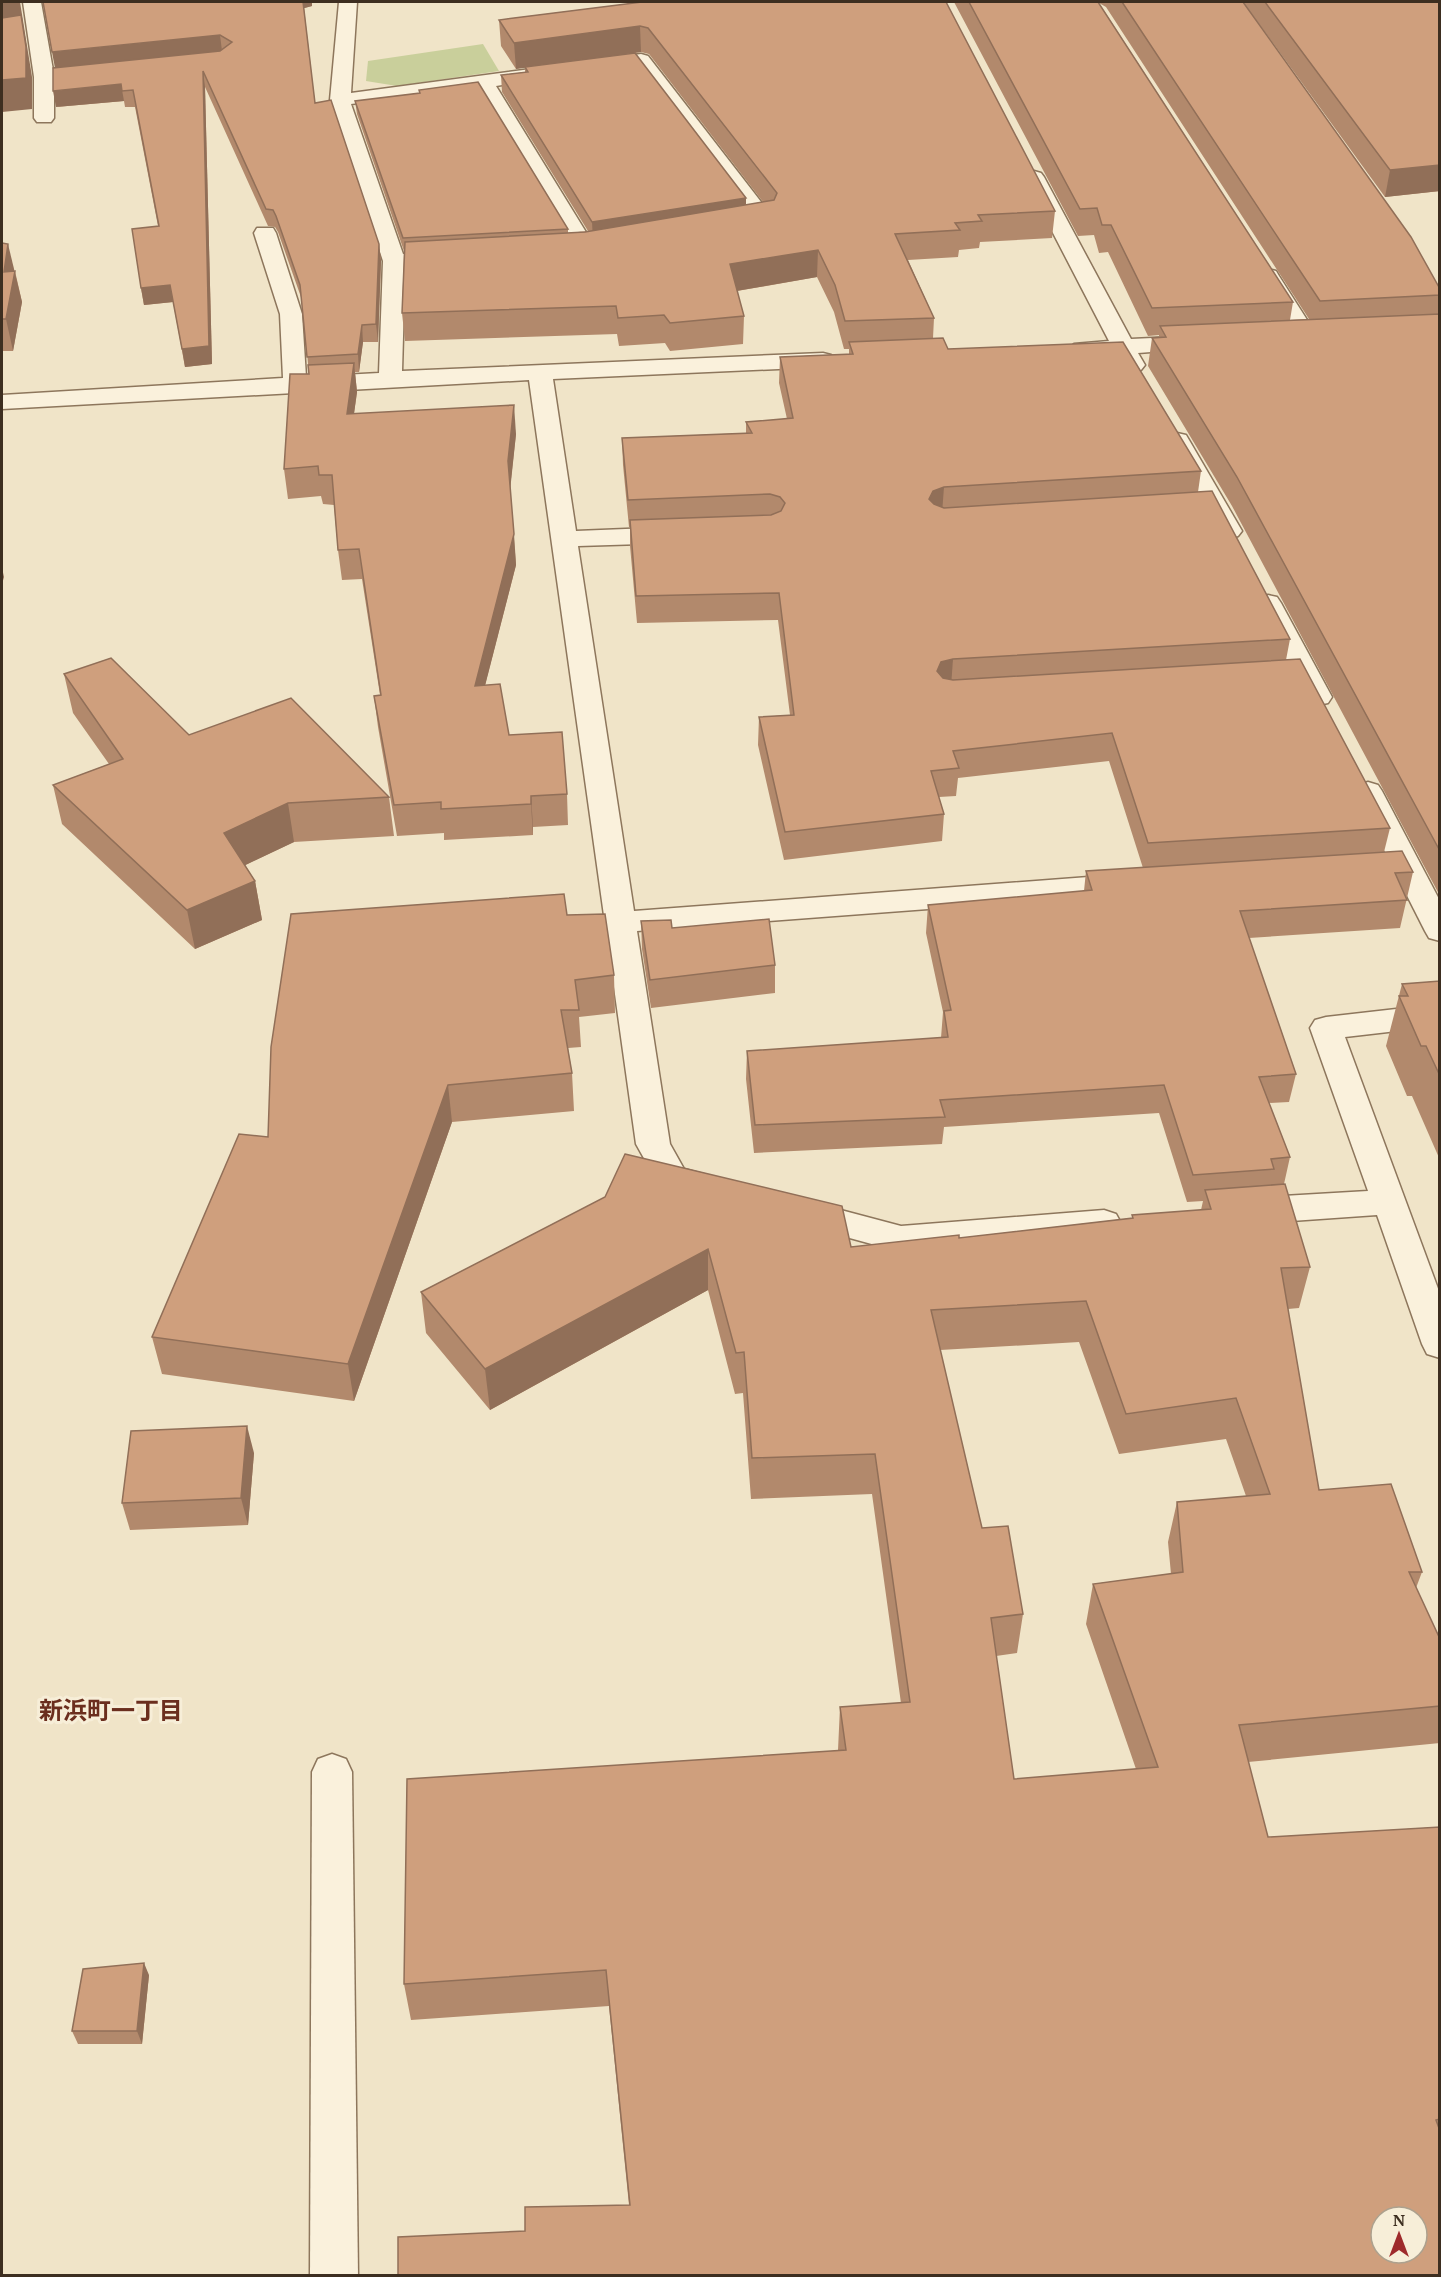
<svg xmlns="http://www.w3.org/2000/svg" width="1441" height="2277" viewBox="0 0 1441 2277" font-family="'PT Serif','Noto Sans JP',serif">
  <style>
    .green { fill: #c9cf9b }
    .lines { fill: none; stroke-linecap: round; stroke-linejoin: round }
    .street-casing { stroke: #8d765c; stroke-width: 3 }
    .street { fill: #faf1dc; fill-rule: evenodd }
    .wall { fill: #b2896c; fill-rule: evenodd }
    .shaded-wall { fill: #916f58 }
    .building { fill: #cf9f7d; stroke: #916f58; stroke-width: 1.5; fill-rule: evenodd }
    .labels { text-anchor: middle; stroke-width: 6; stroke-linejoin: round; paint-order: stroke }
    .near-neighbourhood-label { font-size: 24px; font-weight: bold; fill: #6b2e1e; stroke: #f7eed8 }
  </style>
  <rect width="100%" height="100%" fill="#f0e4c8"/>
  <path class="green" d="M483,44l16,27 -102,15 -31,-5 2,-20z"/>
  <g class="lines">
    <defs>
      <g id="street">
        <path d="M23,2h18l12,68 44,-4 10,6 -10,6 -43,4v36l-3,4h-14l-3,-4v-41z"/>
        <path d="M339,2h18l-6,91 195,-26 7,2 3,4 -3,4 -57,9 101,164 -3,5h-16l-101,-167 -126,16 52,150 55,-1 3,5 -3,5 -53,4 -3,104 421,-18 8,2 4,5 -4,5 -8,2 -270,12 23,152 99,-4 9,3 4,5 -4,5 -9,3 -97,3 56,365 494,-37 11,3 4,7 -4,7 -11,3 -491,37 33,213 14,25 26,7 5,9 -5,9 -12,3 -38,-10 -24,-43 -107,-764 -527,29v-14l281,-17 -3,-64 -26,-81 3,-5h16l3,5 26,81 4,63 73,-4 4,-112 -53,-161z"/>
        <path d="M641,54l7,2 124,160 3,5 -3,5 -30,4 -8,-1 -3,-5 3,-5 16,-2 -114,-150 -39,5 -10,-6 10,-6z"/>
        <path d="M1034,171l7,2 3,4 87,162 64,-3 8,2 3,5 -3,5 -65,5 7,12 -4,5h-16l-9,-16h-42l-4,-5 4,-5 35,-3 -85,-164 3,-4z"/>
        <path d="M1268,269l8,2 3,5 39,61 -3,5h-16l-3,-5 -39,-61 3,-5z"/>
        <path d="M1177,433l9,2 3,5 53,91 -4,5 -9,3 -9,-3 -4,-5 -51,-91 3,-5z"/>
        <path d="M1268,595l9,2 4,6 51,94 -4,6 -10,2 -10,-2 -4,-6 -49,-94 4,-6z"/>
        <path d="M1368,782l10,3 4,6 58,110v40l-11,-3 -4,-7 -71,-140 4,-6z"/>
        <path d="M1440,1004v22l-95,11 95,257v64l-13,-4 -5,-10 -45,-129 -129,9 -12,-4 -5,-9 5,-9 12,-4 120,-7 -58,-163 5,-8 11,-3z"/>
        <path d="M803,1200l98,26 203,-16 12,4 5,9 -5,9 -12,4 -203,16 -110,-30 -5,-9 5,-9z"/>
        <path d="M332,1754l14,5 6,13 6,504h-48l2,-504 6,-13z"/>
      </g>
    </defs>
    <use href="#street" class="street-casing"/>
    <use href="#street" class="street"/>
  </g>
  <g class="wall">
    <path d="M43,2h269v4l-8,2 11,95 64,141 2,17 -3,81h-15l-4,30h-4l2,20 -3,21 162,21 -6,54 6,77 -31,120 24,50 58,59 1,31 -35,2v8l-89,5v-7l-47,3 -19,-109 -4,-31 6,-1 -18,-116 -20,1 -4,-30 -4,-45 -11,-1 -2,-8 -33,3 -4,-30 25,-95 -7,-74 -24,-68 -3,-5 -7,-1 -63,-139 7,277 -27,3 -12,-65 -29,3 -3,-17 17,-62 -23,-119h-10l-1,-6 -68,6 164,-56z"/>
    <path d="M642,2l413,209 -3,27 -72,4 -1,6 -20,2 -1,7 -50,3 26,58 -1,20 15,11 253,122 -3,21 92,147 -4,21 104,168 -6,24 29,20 -13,56 -151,10 47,136 -7,28 -20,1 21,54 -6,27 26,83 -11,41 -11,1 31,181 103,82 -6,16 24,51v104l-192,19 20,75 172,-10v449l-915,-45 104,-26 -20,-199 -198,14 -7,-36 434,-234 2,-43 61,-4 -29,-209 -121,5 -8,-106 -8,1 -27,-104 -218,120 -64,-77 -5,-41 184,-95 246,50 108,-9 173,-20v-3l69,-5 2,-9 -16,1 -28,-89 -215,14 -2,17 -188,9 -8,-74 1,-28 194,-13 2,-26 -17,-79 2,-28 156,-14 2,-20 57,-3 -34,-107 -151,17 -2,18 -17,1 5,17 -2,27 -158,19 -26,-115 1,-28 31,-2 -12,-95 -141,3 -7,-77v-19h-1l-6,-62 -1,-27 124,-5v-11l41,-3 -8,-36 1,-26 69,-3v-5h-5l-10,-37 -17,-35 -80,14 7,25 -1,28 -73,7 -5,-8 -46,3 -2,-12 -212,7 -3,-28 2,-62 -47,-137 -2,-13 64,-8v-3l149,139v4l20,-2 -86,-139 -1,-17 24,-3v-5l-9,2 -15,-23 -2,-26zM641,52l8,2 114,148 -17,3 -121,-151zM1079,1342l40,112 107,-15 20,57 -69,6 -9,40 3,32 -78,10 -7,40 50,145 -122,10 -18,-123 21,-3 6,-39 -41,-86 -42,-178z"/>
    <path d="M954,2h289l197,287v607l-208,-390 -84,-140 4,-28h7v-3l-11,1 -40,-84 -9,1 -5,-18 -16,1zM1099,3l7,4 203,312 -19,1 3,-18z"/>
    <path d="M1243,2h197v189l-55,6z"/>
    <path d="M2,243l12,28h1l7,31 -9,49h-10l-1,12z"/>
    <path d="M64,674l125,61 200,62 5,39 -100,6 -49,23 10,16 7,39 -67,29 -133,-125 -9,-39 56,-21 -36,-51z"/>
    <path d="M567,915l47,60 1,38 -36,4 2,30 -13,1 4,25 2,38 -122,11 -98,279 -192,-27 -10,-37 116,-200z"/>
    <path d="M641,921l31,7 103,37v28l-124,15 -9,-59z"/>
    <path d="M1440,981v179l-28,-64h-5l-21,-50 16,-62z"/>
    <path d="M254,1453l-6,72 -118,5 -8,-27z"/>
    <path d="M149,1975l-7,69h-64l-6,-13z"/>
  </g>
  <g class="shaded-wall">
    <path d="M2,2h18l12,75v32l-30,3z"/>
    <path d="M300,2h12v4l-11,3z"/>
    <path d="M640,26l1,26 -125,17 -2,-26z"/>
    <path d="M220,35l2,16 -167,17 -3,-16z"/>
    <path d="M203,71l2,16 7,277 -27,3 -3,-18z"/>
    <path d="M121,84l3,17 -68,6 -3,-16z"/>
    <path d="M1440,165v26l-55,6 5,-27z"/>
    <path d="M746,198v17l-153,25 -1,-18z"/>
    <path d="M8,244l14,58 -9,49 -7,-32 -2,-47z"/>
    <path d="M379,244l2,17 -3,81 -2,-18z"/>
    <path d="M818,250l-1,27 -87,15v-28z"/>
    <path d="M170,285l3,17 -29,3 -3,-17z"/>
    <path d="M362,325l1,17 -4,30 -1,-18z"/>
    <path d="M2,342l1,9 -1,12z"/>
    <path d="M354,363l3,29 -7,51 -3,-29z"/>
    <path d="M514,405l2,29 -6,57 -2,-30z"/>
    <path d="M944,487l-2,27 -13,-15 4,-8z"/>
    <path d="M514,534l2,31 -39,152 -2,-31z"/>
    <path d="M2,568l2,9 -2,7z"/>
    <path d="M953,659l-2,28 -14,-16 4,-9z"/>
    <path d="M531,796l2,31v8l-2,-31z"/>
    <path d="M288,803l6,39 -63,30 -7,-39z"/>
    <path d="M255,881l7,39 -67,29 -8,-39z"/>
    <path d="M448,1085l4,37 -98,279 -6,-37z"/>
    <path d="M708,1249v41l-218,120 -5,-41z"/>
    <path d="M247,1426l7,27 -6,72 -7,-27z"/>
    <path d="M144,1963l5,12 -7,69 -5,-13z"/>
  </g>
  <g class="building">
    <path d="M43,2h260l12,101 16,-3 48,144 -3,80 -14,1 -4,29 -51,3 -7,-72 -24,-69 -3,-6 -7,-1 -63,-138 6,275 -27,3 -12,-64 -29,3 -9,-59 27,-3 -26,-136 -11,1 -1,-7 -68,7v-23l167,-17 12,-9 -12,-7 -168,17z"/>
    <path d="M642,2h304l109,209 -77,4 4,6 -27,2 5,7 -65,4 39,84 -89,3 -10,-36 -17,-35 -88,14 14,52 -74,7 -6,-8 -46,3 -2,-12 -214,7 3,-71 180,-10 189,-32 3,-7 -129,-165 -8,-2 -126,17 -15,-23z"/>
    <path d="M969,2h129l195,300 -141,6 -41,-83h-9l-5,-17 -17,1z"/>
    <path d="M1122,2h121l168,235 29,52v6l-120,6z"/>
    <path d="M1265,2h175v163l-50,5z"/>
    <path d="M21,15l5,32v31l-24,2v-62z"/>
    <path d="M635,53l111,145 -154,24 -91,-147 27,-3 -3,-5z"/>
    <path d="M478,82l90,147 -165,9 -48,-137 65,-8 -1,-3z"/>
    <path d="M2,243l6,1 -4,28 11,-1 -9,48h-4z"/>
    <path d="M1440,314v537l-203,-374 -85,-139 14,-1 -6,-11z"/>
    <path d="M943,338l5,11 175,-7 78,129 -257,16 -11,4 -4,8 5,5 10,4 268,-17 78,148 -337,20 -12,3 -4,9 6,7 10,2 347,-21 90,169 -242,15 -36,-110 -159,18 6,17 -28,3 13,43 -159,18 -26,-115 35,-2 -15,-122 -143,3 -6,-76 141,-5 10,-4 4,-8 -5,-6 -10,-3 -142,6 -6,-62 130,-5 -6,-11 47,-4 -13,-61 73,-3 -4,-12z"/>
    <path d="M354,363l-7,51 167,-9 -6,56 6,73 -39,152 25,-2 9,51 53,-3 5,62 -36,2v8l-90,5v-7l-47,3 -20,-109 7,-1 -22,-146 -21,1 -6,-75h-13l-1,-9 -34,3 6,-95h19l-1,-9z"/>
    <path d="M111,658l78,77 102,-37 98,99 -101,6 -64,30 31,48 -68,29 -134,-125 70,-26 -59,-85z"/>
    <path d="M1402,851l11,21 -18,1 12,27 -167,11 56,163 -37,3 31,80 -19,2 3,10 -81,6 -29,-90 -224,15 5,17 -190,8 -8,-74 201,-14 -4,-26 7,-1 -23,-105 164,-15 -6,-19z"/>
    <path d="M564,894l3,21 38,-1 9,61 -39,5 4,30h-18l11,63 -124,12 -100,279 -196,-27 87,-203 29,3 3,-90 20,-133z"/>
    <path d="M769,919l6,46 -125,15 -9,-59 30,-1 1,8z"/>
    <path d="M1440,981v95l-14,-30h-5l-22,-50h9l-6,-12z"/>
    <path d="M625,1154l217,52 9,41 108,-12v3l174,-20 -1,-3 79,-6 -6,-19 80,-6 25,83 -29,1 38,222 72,-6 31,88h-13l31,67v67l-201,19 29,112 172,-10v292l-4,1 4,11v145h-1042v-39l127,-6v-24l105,-2 -24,-235 -202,14 3,-205 439,-29 -6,-43 70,-5 -35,-248 -123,4 -8,-106 -8,1 -28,-104 -223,120 -64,-77 184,-95zM1086,1301l40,113 110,-16 34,96 -93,8 6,70 -90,12 65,183 -144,12 -23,-161 32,-4 -15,-88 -26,2 -51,-218zM1381,2217h36v36h-36z"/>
    <path d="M247,1426l-6,72 -119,5 9,-72z"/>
    <path d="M144,1963l-7,68h-65l11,-62z"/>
  </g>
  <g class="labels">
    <g class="near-neighbourhood-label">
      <text x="111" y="1719">新浜町一丁目</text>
    </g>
  </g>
  <rect width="1441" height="2277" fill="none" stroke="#3d2e20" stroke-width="6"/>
  <g transform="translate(1399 2235)"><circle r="28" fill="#f7eed8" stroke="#ada18e" stroke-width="1.5"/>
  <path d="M0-4.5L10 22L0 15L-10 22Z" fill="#9e2a2b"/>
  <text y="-9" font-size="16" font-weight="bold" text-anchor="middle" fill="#3d2e20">N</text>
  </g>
</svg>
